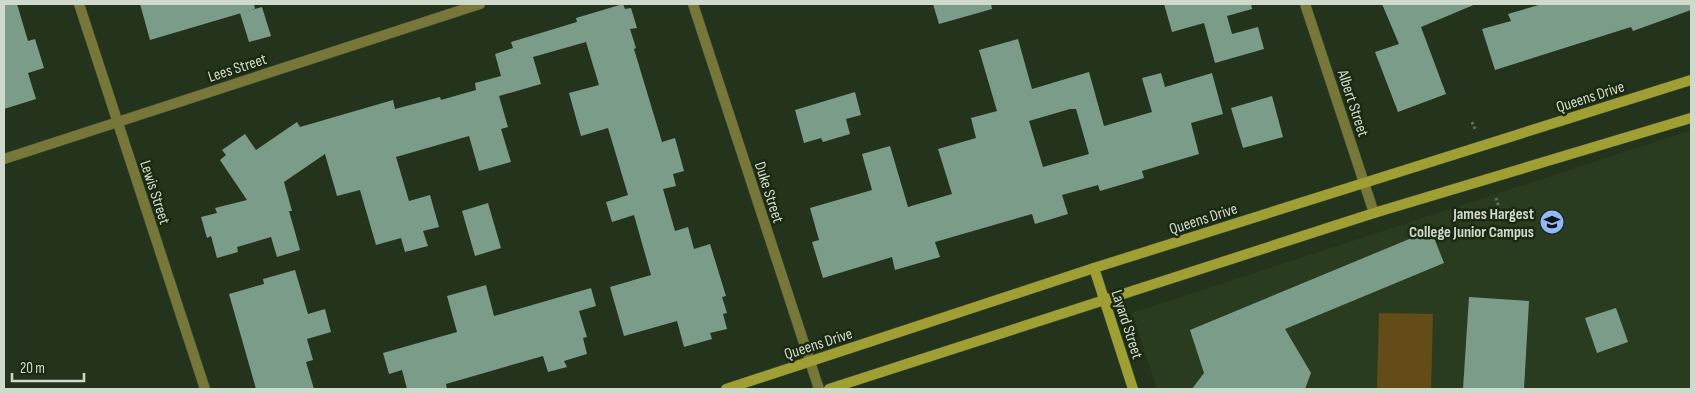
<svg xmlns="http://www.w3.org/2000/svg" width="1695" height="393" viewBox="0 0 1695 393" font-family="'Sofia Sans Condensed',sans-serif">
  <style>
    .built { fill: #2a3c1f }
    .green { fill: #634c17 }
    .building { fill: #7c9c8a; fill-rule: evenodd }
    .lines { fill: none; stroke-linecap: round; stroke-linejoin: round }
    .street-casing { stroke: #404e38; stroke-width: 11 }
    .secondary-casing { stroke: #404e38; stroke-width: 11 }
    .path { stroke: #63705c; stroke-width: 3; stroke-dasharray: 2.5 2.5; stroke-linecap: butt }
    .street { stroke: #767738; stroke-width: 10 }
    .secondary { stroke: #9f9f33; stroke-width: 10 }
    .labels { text-anchor: middle; stroke-width: 5; stroke-linejoin: round; paint-order: stroke }
    .street-label { font-size: 16px; fill: #d0dacc; stroke: #1b2912 }
    .poi-label { font-size: 16px; font-weight: bold; fill: #d0dacc; stroke: #1b2912; text-anchor: end }
  </style>
  <rect width="100%" height="100%" fill="#24331c"/>
  <path class="built" d="M1691,130v259h-534l-25,-76z"/>
  <path class="green" d="M1379,313l54,1 -2,75h-54z"/>
  <g class="building">
    <path d="M4,4h13l11,37 7,-2 9,29 -16,5 8,26 -32,10z"/>
    <path d="M140,4h114l1,5 -105,31z"/>
    <path d="M623,4l2,5 6,-1 6,20 -7,1 6,19 -2,1 28,93 13,-4 9,33 -11,3 3,12 -13,3 12,42 13,-4 6,22 16,-5 16,52 -4,1 5,16 -4,1 4,15 -17,4 2,6 -28,8 -7,-26 -53,15 -14,-49 41,-12 -17,-60 -22,7 -6,-20 22,-7 -20,-67 -27,8 -12,-43 30,-8 -13,-43 -53,15 8,27 -42,12 9,31 -7,2 10,33 -32,9 -10,-35 -73,21 13,44 21,-6 9,32 -16,4 5,15 -23,6 -4,-14 -25,7 -16,-55 -23,6 -12,-42 -41,28 8,29h-3l11,39 -23,7 -6,-20 -34,10 1,5 -21,6 -6,-22 -4,2 -6,-21 16,-4 -2,-5 32,-8 -27,-40 6,-5 -4,-5 23,-16 11,16 41,-28 3,5 93,-27 2,9 45,-12 1,3 35,-10 -1,-7 26,-7 -6,-22 18,-6 -2,-6 66,-20 -1,-4z"/>
    <path d="M933,4h58l1,5 -53,15z"/>
    <path d="M1164,4h87l1,5 -25,7 5,18 26,-7 6,22 -49,14 -11,-40 -32,9z"/>
    <path d="M1382,4h94l-55,23 25,67 -48,18 -23,-60 24,-8z"/>
    <path d="M1542,4h149v6l-58,21 -2,-4 -136,43 -13,-41 29,-8 -3,-7z"/>
    <path d="M262,7l9,29 -22,6 -9,-29z"/>
    <path d="M1018,39l14,50 57,-17 15,54 48,-14 -10,-34 19,-5 4,14 47,-14 11,41 -32,9 8,31 -57,17 2,7 -44,13 -2,-6 -36,10 6,19 -33,10 -3,-10 -97,28 5,15 -45,13 -3,-13 -69,21 -11,-36 7,-2 -9,-32 62,-18 -10,-36 28,-8 18,61 44,-13 -14,-45 38,-11 -5,-20 26,-7 -18,-61zM1070,109h6l13,45 -46,13 -14,-46z"/>
    <path d="M855,92l6,23 -15,4 4,15 -27,8 -2,-4 -17,5 -9,-33z"/>
    <path d="M1272,96l11,41 -40,11 -12,-40z"/>
    <path d="M488,203l13,45 -26,8 -13,-45z"/>
    <path d="M1431,230l13,33 -159,66 26,44 -6,16h-113l12,-16 -14,-43z"/>
    <path d="M295,270l13,44 17,-5 6,23 -24,7 6,21 -7,2 8,27h-58l-27,-95 35,-10 -1,-5z"/>
    <path d="M486,285l8,31 97,-28 5,18 -17,5 8,26 -4,1 4,16 -23,7 3,6 -19,5 -5,-16 -97,28 1,5h-40l-5,-19 -13,4 -6,-21 74,-21 -10,-36z"/>
    <path d="M1469,297l60,4 -5,88h-61z"/>
    <path d="M1616,308l12,34 -31,11 -12,-35z"/>
  </g>
  <g class="lines">
    <defs>
      <g id="street">
        <path d="M79,4l126,385"/>
        <path d="M693,4l126,385"/>
        <path d="M1305,4l69,209"/>
        <path d="M4,159l476,-155"/>
      </g>
      <g id="secondary">
        <path d="M1094,268l39,121"/>
        <path d="M726,389l368,-121 597,-188"/>
        <path d="M829,389l545,-176 317,-95"/>
      </g>
    </defs>
    <use href="#street" class="street-casing"/>
    <use href="#secondary" class="secondary-casing"/>
    <g class="path">
      <path d="M1472,122l3,7"/>
      <path d="M1496,198l3,10"/>
    </g>
    <use href="#street" class="street"/>
    <use href="#secondary" class="secondary"/>
  </g>
  <defs>
    <symbol id="school-disc" viewBox="-11 -11 22 22"><circle r="9.5" fill="#91b8fd" stroke="#1b2912"/><path d="M0-5L7-2L0 1L-7-2ZM-4 1L0 2.5L4 1V4Q0 6-4 4Z" fill="#111"/></symbol>
  </defs>
  <g fill-rule="evenodd">
    <use href="#school-disc" x="1538" y="208" width="28" height="28"/>
  </g>
  <g class="labels">
    <g class="street-label">
      <text transform="translate(237 67) rotate(-18)" y="6">Lees Street</text>
      <text transform="translate(1590 96) rotate(-18)" y="6">Queens Drive</text>
      <text transform="translate(1354 103) rotate(72)" y="6">Albert Street</text>
      <text transform="translate(156 192) rotate(72)" y="6">Lewis Street</text>
      <text transform="translate(770 192) rotate(72)" y="6">Duke Street</text>
      <text transform="translate(1203 218) rotate(-18)" y="6">Queens Drive</text>
      <text transform="translate(1128 324) rotate(72)" y="6">Layard Street</text>
      <text transform="translate(818 343) rotate(-18)" y="6">Queens Drive</text>
    </g>
    <g class="poi-label">
      <text x="1534" y="219">James Hargest<tspan x="1534" dy="18">College Junior Campus</tspan></text>
    </g>
  </g>
  <rect width="1695" height="393" fill="none" stroke="#d0dacc" stroke-width="10"/>
  <path d="M12 373v8h72v-8" fill="none" stroke="#d0dacc" stroke-width="2.5"/>
  <text x="20" y="373" font-size="15" fill="#d0dacc" stroke="#1b2912" stroke-width="4" paint-order="stroke">20 m</text>
</svg>
